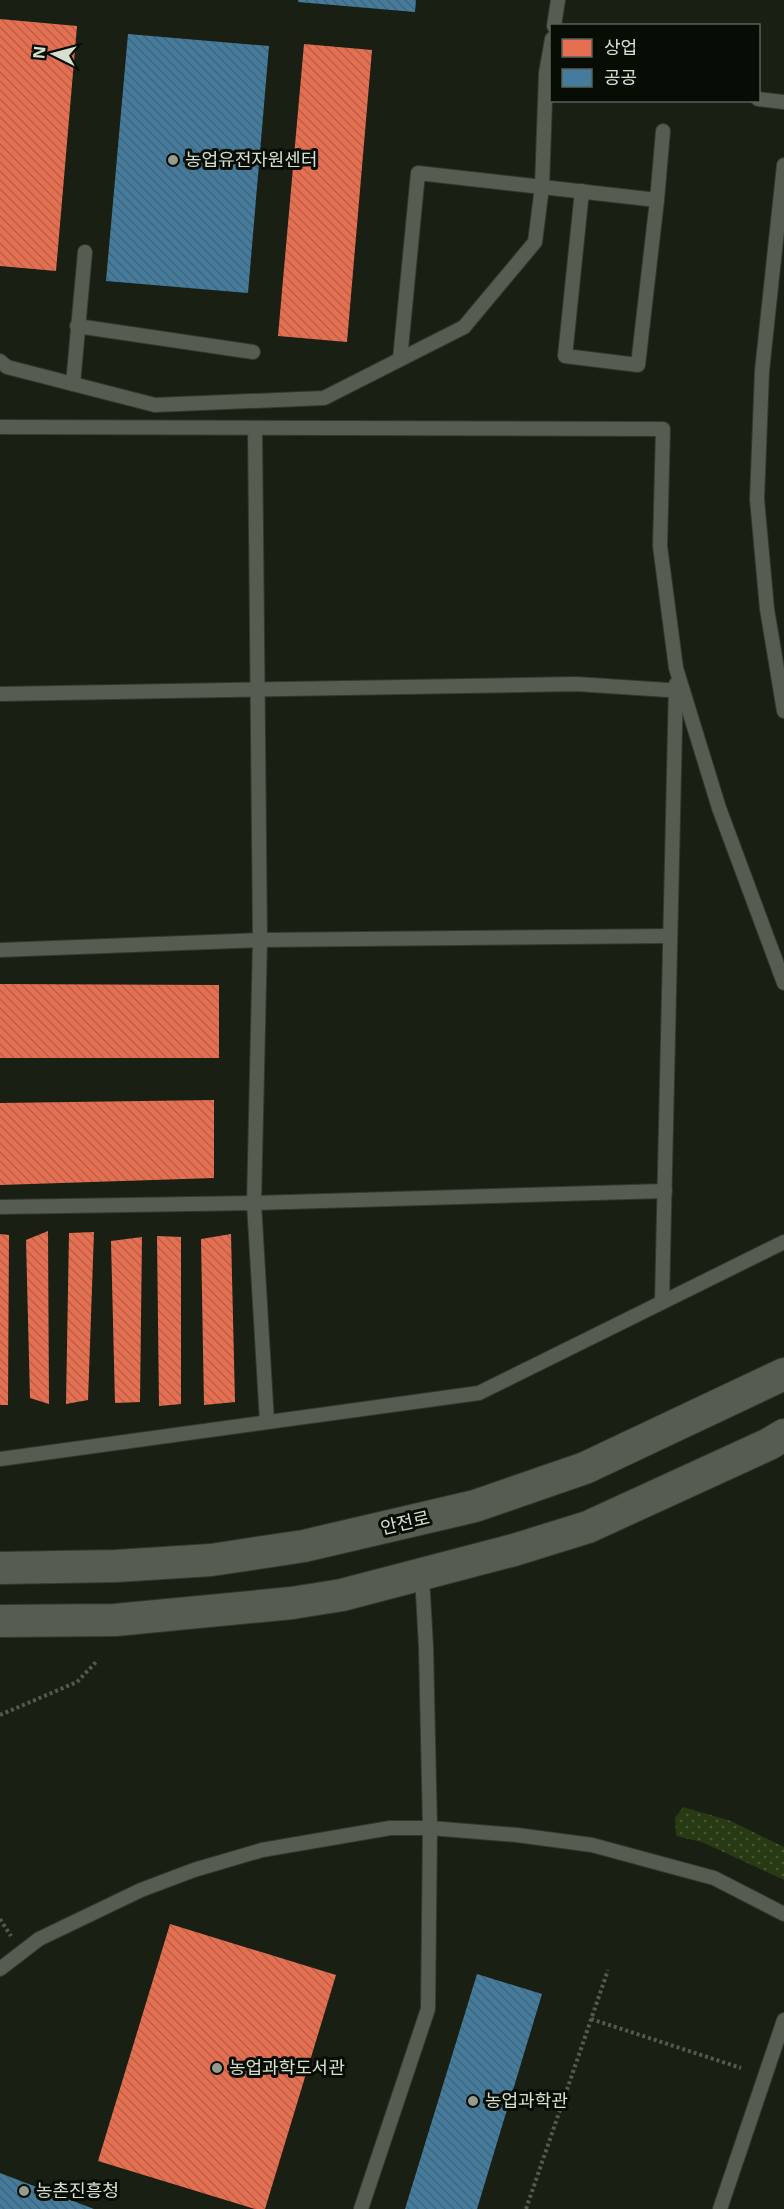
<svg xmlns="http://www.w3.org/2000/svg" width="784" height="2209" viewBox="0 0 784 2209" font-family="'Open Sans','Noto Sans KR',sans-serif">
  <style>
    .grass { fill: url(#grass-dots) }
    .shops { fill: url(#shops-back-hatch) }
    .public { fill: url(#public-back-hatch) }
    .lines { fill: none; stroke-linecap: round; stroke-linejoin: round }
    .service-casing { stroke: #33382e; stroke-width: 16 }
    .tertiary-casing { stroke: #33382e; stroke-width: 34 }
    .path { stroke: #545a4f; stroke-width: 4; stroke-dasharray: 3 3; stroke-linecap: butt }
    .service { stroke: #565c52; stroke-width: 14 }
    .tertiary { stroke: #565c52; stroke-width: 32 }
    .poi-dot { fill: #949c8e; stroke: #070c04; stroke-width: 2 }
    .labels { text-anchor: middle; stroke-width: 6; stroke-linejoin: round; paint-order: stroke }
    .poi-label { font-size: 18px; fill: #d7e0d0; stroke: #070c04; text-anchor: start }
    .street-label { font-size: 18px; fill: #d7e0d0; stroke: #070c04 }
  </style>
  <defs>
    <pattern id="grass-dots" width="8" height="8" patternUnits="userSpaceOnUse" patternTransform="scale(1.5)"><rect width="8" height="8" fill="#273a14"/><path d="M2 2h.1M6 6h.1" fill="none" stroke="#465635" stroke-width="1.8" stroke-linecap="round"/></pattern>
    <pattern id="shops-back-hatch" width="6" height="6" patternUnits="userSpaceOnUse" patternTransform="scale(1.5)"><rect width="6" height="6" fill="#e76f51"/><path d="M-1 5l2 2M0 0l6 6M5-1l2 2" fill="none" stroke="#b5624b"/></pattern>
    <pattern id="public-back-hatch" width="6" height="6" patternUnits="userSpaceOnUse" patternTransform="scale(1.5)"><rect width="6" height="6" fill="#457b9d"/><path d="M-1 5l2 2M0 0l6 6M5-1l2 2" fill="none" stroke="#436577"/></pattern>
  </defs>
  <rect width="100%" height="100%" fill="#191f13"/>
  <path class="grass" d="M683,1807l48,14 53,26v33l-82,-38 -26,-6 -1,-18z"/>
  <g class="shops">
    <path d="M0,19l77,7 -21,245 -56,-5z"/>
    <path d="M304,44l68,6 -25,292 -69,-6z"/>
    <path d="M0,984l219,1v73h-219z"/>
    <path d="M214,1100v78l-214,7v-82z"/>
    <path d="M48,1231l1,173 -19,-6 -4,-158z"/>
    <path d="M94,1232l-6,168 -22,4 3,-171z"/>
    <path d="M0,1234l9,1 -1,170h-8z"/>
    <path d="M231,1234l4,168 -31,3 -3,-166z"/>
    <path d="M157,1236l24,1v167l-22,2z"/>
    <path d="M142,1237l-2,165 -25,1 -4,-162z"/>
    <path d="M170,1924l166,51 -71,234h-10l-157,-48z"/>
  </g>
  <g class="public">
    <path d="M298,0h118l-1,12 -117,-10z"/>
    <path d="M128,34l141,12 -21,247 -142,-12z"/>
    <path d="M477,1974l65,20 -65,215h-72z"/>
    <path d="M0,2173l94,36h-94z"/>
  </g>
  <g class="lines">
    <defs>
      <g id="service">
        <path d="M554,26l4,-26"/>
        <path d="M758,99l26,3"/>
        <path d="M784,165l-22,206 -5,128 10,110 17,102"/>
        <path d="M582,191l-17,165 73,9 19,-165 6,-69"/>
        <path d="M77,326l176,26"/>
        <path d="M400,359l18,-186 239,27"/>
        <path d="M0,361l7,6 148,38 169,-7 140,-71 71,-85 7,-55 4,-114 6,-34"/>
        <path d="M73,384l12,-132"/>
        <path d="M0,427l663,2 -3,117 16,122 43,140 65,175"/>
        <path d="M255,428l5,512 -6,263 13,219"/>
        <path d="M0,694l576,-10 107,7"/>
        <path d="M0,950l260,-10 410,-4"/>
        <path d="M0,1207l254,-4 411,-12"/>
        <path d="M662,1302l14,-618"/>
        <path d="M0,1459l479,-66 305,-151"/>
        <path d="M0,1969l39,-30 102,-49 53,-20 68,-20 128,-22h40l87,7 75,10 122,33 70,36"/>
        <path d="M361,2209l67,-200 2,-181 -4,-181 -4,-71"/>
        <path d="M720,2209l64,-189"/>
      </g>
      <g id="tertiary">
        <path d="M0,1568l116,-2 95,-6 93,-14 171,-40 110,-38 199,-94"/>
        <path d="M0,1621l115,-1 177,-17 50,-8 172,-45 74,-23 181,-83 15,-9"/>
      </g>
    </defs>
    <use href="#service" class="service-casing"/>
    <use href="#tertiary" class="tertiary-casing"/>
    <g class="path">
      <path d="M0,1715l77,-33 20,-21"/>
      <path d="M0,1919l11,17"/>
      <path d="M591,2019l150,49"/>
      <path d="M526,2209l82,-239"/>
    </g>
    <use href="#service" class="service"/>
    <use href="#tertiary" class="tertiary"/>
  </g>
  <g class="poi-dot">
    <circle cx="173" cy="160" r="6"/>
    <circle cx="217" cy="2068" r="6"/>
    <circle cx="473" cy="2101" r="6"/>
    <circle cx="24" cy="2191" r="6"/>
  </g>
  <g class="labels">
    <g class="poi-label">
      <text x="185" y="166">농업유전자원센터</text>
      <text x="229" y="2074">농업과학도서관</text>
      <text x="485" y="2107">농업과학관</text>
      <text x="36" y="2197">농촌진흥청</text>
    </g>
    <g class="street-label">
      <text transform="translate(405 1523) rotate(-13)" y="6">안전로</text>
    </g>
  </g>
  <rect x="550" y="24" width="210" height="78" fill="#070c04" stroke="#5a6156" stroke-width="1.5"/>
  <rect x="562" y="39" width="30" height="18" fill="#e76f51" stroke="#5a6156" stroke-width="1.5"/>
  <text x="604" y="54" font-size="18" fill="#d7e0d0">상업</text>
  <rect x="562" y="69" width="30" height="18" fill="#457b9d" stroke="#5a6156" stroke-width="1.5"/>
  <text x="604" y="84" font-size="18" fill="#d7e0d0">공공</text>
  <g transform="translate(54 54) rotate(276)" stroke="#070c04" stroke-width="4.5" paint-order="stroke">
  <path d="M0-4.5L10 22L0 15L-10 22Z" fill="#d7e0d0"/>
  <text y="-9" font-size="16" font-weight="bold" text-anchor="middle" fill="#d7e0d0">N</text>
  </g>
</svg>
